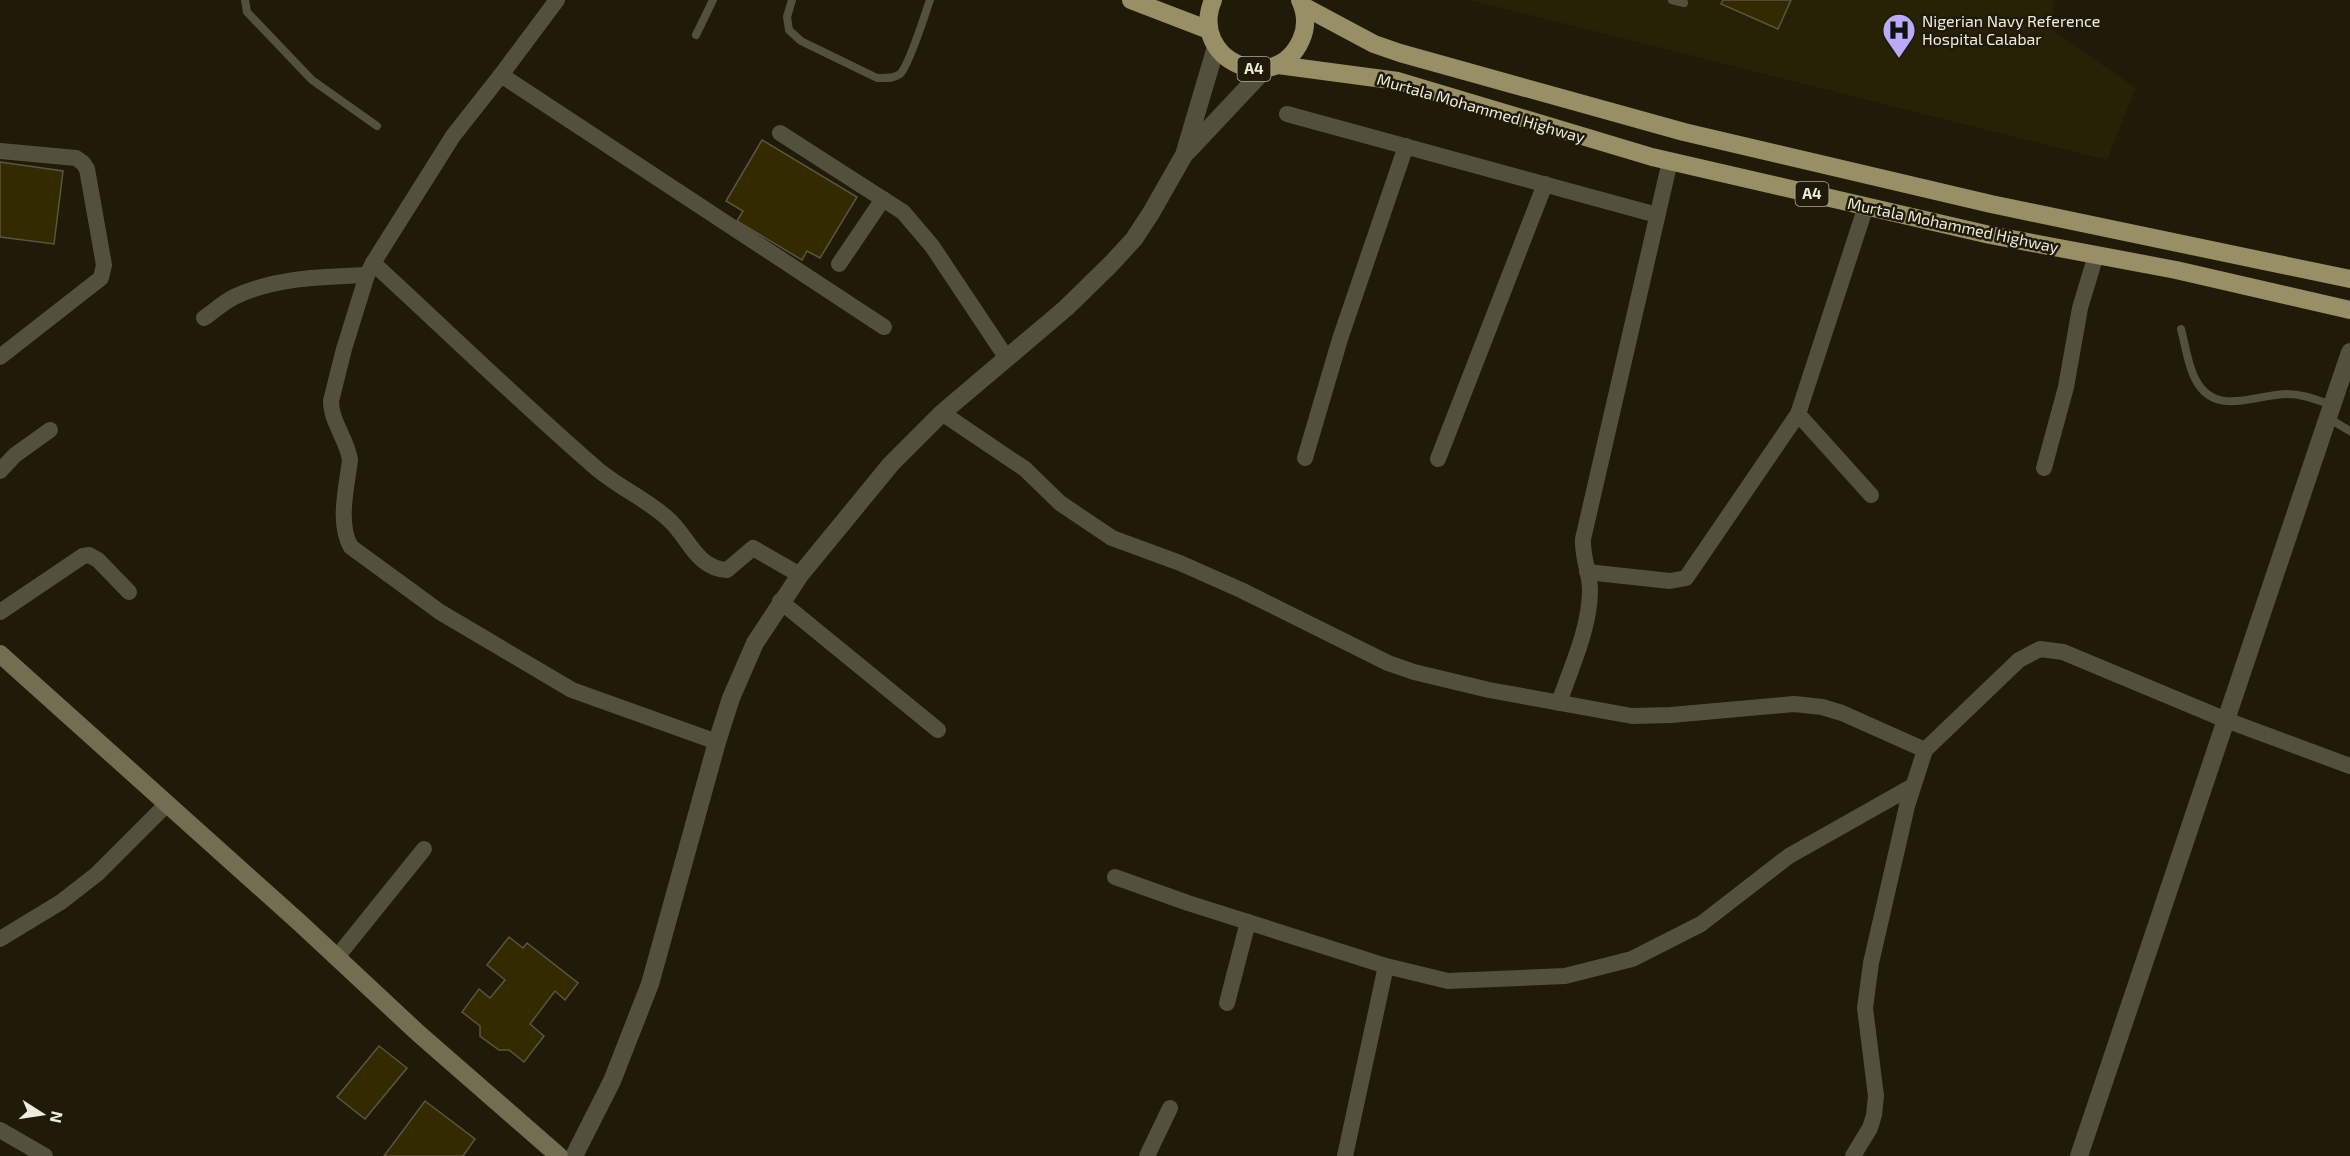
<svg xmlns="http://www.w3.org/2000/svg" width="2350" height="1156" viewBox="0 0 2350 1156" font-family="'Exo 2',sans-serif">
  <style>
    .built { fill: #272206 }
    .building { fill: #332a00; stroke: #5a5641; stroke-width: 1.5 }
    .lines { fill: none; stroke-linecap: round; stroke-linejoin: round }
    .service { stroke: #54503e; stroke-width: 8 }
    .minor { stroke: #54503e; stroke-width: 16 }
    .tertiary { stroke: #54503e; stroke-width: 18 }
    .secondary { stroke: #736e51; stroke-width: 18 }
    .trunk { stroke: #988f66; stroke-width: 18 }
    .labels { text-anchor: middle; stroke-width: 5; stroke-linejoin: round; paint-order: stroke }
    .shield { fill: #1f1b08; stroke: #b0ad9e; stroke-width: 1.5 }
    .shield-label { font-size: 15px; font-weight: bold; fill: #eeecdf }
    .poi-label { font-size: 16px; fill: #eeecdf; stroke: #1f1b08; text-anchor: start }
    .street-label { font-size: 16px; fill: #eeecdf; stroke: #1f1b08 }
  </style>
  <rect width="100%" height="100%" fill="#1f1b08"/>
  <path class="built" d="M1470,0h584l-3,30 85,58 -29,72z"/>
  <g class="building">
    <path d="M1723,0h68l-13,29 -57,-25z"/>
    <path d="M762,140l95,57 -37,61 -13,-7 -5,9 -65,-39 6,-10 -17,-10z"/>
    <path d="M0,162l63,9 -9,73 -54,-7z"/>
    <path d="M509,937l14,11 4,-5 51,40 -13,17 -10,-9 -25,33 14,12 -20,26 -15,-12h-10l-19,-14v-10l-18,-14 17,-23 11,9 15,-18 -18,-15z"/>
    <path d="M379,1046l28,22 -42,51 -28,-22z"/>
    <path d="M425,1101l50,38 -12,17h-79z"/>
  </g>
  <g class="lines">
    <g class="service">
      <path d="M245,0l2,12 65,68 65,46"/>
      <path d="M792,0l-5,17 2,13 12,11 76,37c8,0 16,1 23,-4 9,-8 25,-60 30,-74"/>
      <path d="M1672,0l12,3"/>
      <path d="M696,35l17,-35"/>
      <path d="M2181,329c4,15 6,31 12,45 18,45 59,21 94,20 16,0 30,6 45,11"/>
      <path d="M2328,418l22,13"/>
    </g>
    <g class="minor">
      <path d="M557,0l-56,75 -48,61 -80,127 -6,12 -23,74 -13,52c0,21 16,38 19,59 -3,25 -13,64 1,87l89,65 132,78 145,52"/>
      <path d="M501,75l383,252"/>
      <path d="M1287,114l370,101"/>
      <path d="M780,133l123,79 29,34 74,111"/>
      <path d="M0,151l76,7 7,5 4,6 17,96 -3,13 -101,79"/>
      <path d="M373,263c74,68 147,139 223,205 22,19 50,31 71,50 21,17 28,50 60,52l26,-22 47,27"/>
      <path d="M839,264l44,-65"/>
      <path d="M204,318c10,-7 20,-16 30,-21 42,-20 88,-20 133,-22"/>
      <path d="M942,413l83,56 35,34 52,35 68,25 61,27 147,73 26,9 75,18 143,26 39,-1 123,-11 28,3 20,6 83,37"/>
      <path d="M1798,414l73,81"/>
      <path d="M1305,458l35,-119 66,-193"/>
      <path d="M1438,459l107,-275"/>
      <path d="M2044,468l22,-81 14,-79 16,-53"/>
      <path d="M0,471l15,-16 35,-25"/>
      <path d="M1587,572l83,9 16,-3 112,-164 68,-208"/>
      <path d="M780,601l158,129"/>
      <path d="M0,612l83,-56 6,-1 9,5 31,32"/>
      <path d="M1559,703c12,-36 31,-75 31,-113 0,-18 -8,-32 -7,-51l87,-378"/>
      <path d="M1115,877l73,26 198,63 62,15 117,-5 67,-17 69,-35 88,-68 124,-70"/>
      <path d="M0,939l61,-37 36,-28 70,-70"/>
      <path d="M337,957l87,-108"/>
      <path d="M1227,1003l21,-81"/>
      <path d="M0,1130l45,26"/>
      <path d="M1147,1156l23,-48"/>
      <path d="M1345,1156l41,-190"/>
      <path d="M1853,1156l17,-28 4,-13 2,-19 -11,-88 6,-45 36,-157 18,-56 94,-90 21,-11 23,3 163,68 124,46"/>
    </g>
    <g class="tertiary">
      <path d="M1187,152l79,-84"/>
      <path d="M574,1156l38,-75 38,-97 67,-242 14,-44 24,-55 45,-68 91,-111 51,-51 124,-105 45,-44 23,-25 17,-26 33,-58 32,-108"/>
      <path d="M2079,1156l271,-804"/>
    </g>
    <path class="secondary" d="M0,654l300,269 118,110 141,123"/>
    <g class="trunk">
      <path d="M1131,0l78,30"/>
      <path d="M1213,0c-25,60 62,98 88,40 6,-13 5,-27 -1,-40"/>
      <path d="M1303,6l71,38 26,9 284,79 307,72 359,75"/>
      <path d="M1278,65l120,16 254,76 338,78 186,35 174,40"/>
    </g>
  </g>
  <defs>
    <symbol id="hospital-pin" viewBox="-11 -11 22 30"><path d="M0 17L-7.5 6A9.5 9.5 0 1 1 7.5 6Z" fill="#b9abf7" stroke="#1f1b08"/><path d="M-5-5h3v3.5h4V-5h3V5h-3V1.5h-4V5h-3Z" fill="#111"/></symbol>
  </defs>
  <g fill-rule="evenodd">
    <use href="#hospital-pin" x="1880" y="11" width="38" height="52"/>
  </g>
  <g class="labels">
    <g class="shield">
      <rect x="1237.5" y="57" width="33" height="24" rx="4.5"/>
      <rect x="1795.5" y="182" width="33" height="24" rx="4.5"/>
    </g>
    <g class="shield-label">
      <text x="1254" y="74">A4</text>
      <text x="1812" y="199">A4</text>
    </g>
    <g class="poi-label">
      <text x="1922" y="27">Nigerian Navy Reference<tspan x="1922" dy="18">Hospital Calabar</tspan></text>
    </g>
    <g class="street-label">
      <text transform="translate(1481 108) rotate(16)" y="6">Murtala Mohammed Highway</text>
      <text transform="translate(1953 225) rotate(12)" y="6">Murtala Mohammed Highway</text>
    </g>
  </g>
  <g transform="translate(42 1114) rotate(102)" stroke="#1f1b08" stroke-width="4.5" paint-order="stroke">
  <path d="M0-4.5L10 22L0 15L-10 22Z" fill="#eeecdf"/>
  <text y="-9" font-size="16" font-weight="bold" text-anchor="middle" fill="#eeecdf">N</text>
  </g>
</svg>
